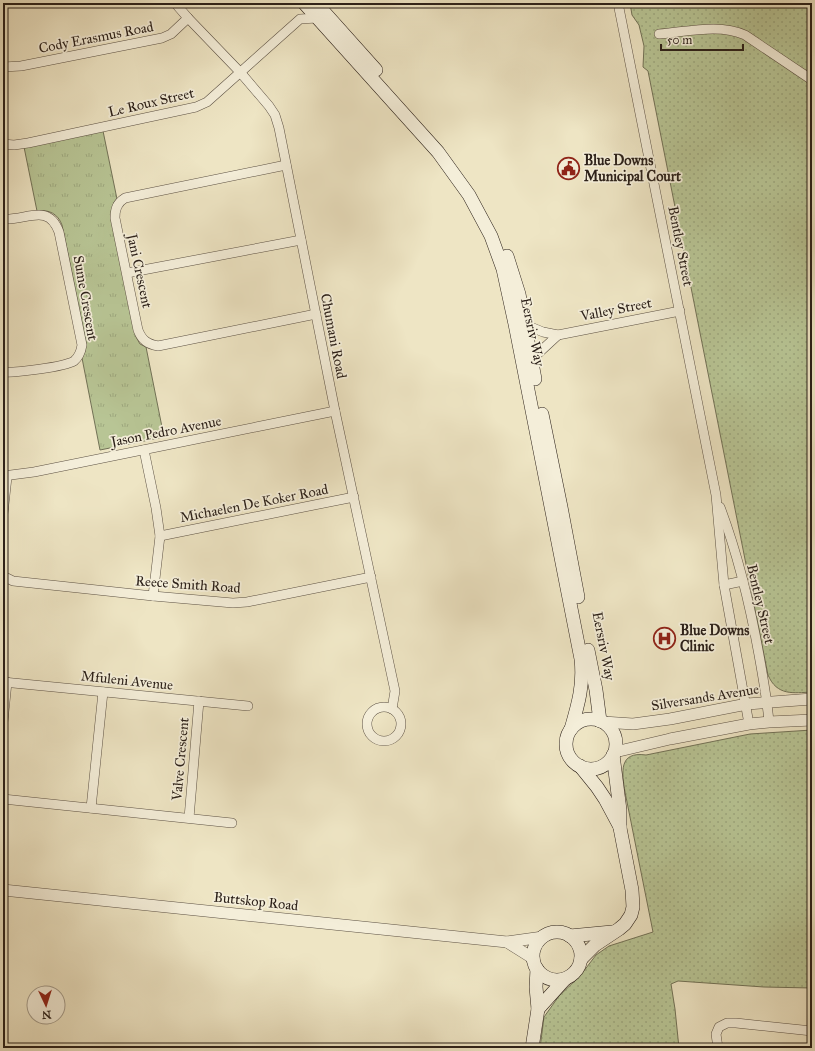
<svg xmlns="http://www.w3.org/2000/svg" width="815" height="1051" viewBox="0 0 815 1051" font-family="'IM FELL Great Primer',serif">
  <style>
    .grass { fill: url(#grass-dots); stroke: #727257 }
    .park { fill: url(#park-tufts); stroke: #727257 }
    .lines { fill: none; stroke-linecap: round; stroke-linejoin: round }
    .minor-casing { stroke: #5c5144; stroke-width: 10 }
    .tertiary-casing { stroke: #5c5144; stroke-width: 12 }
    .secondary-casing { stroke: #2b2019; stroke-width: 14 }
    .minor { stroke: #f4eed9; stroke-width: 9 }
    .tertiary { stroke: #f4eed9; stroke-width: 11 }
    .secondary { stroke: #f4eed9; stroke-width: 13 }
    .labels { text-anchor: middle; stroke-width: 3.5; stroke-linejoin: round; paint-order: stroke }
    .street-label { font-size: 14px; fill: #2b2019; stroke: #f4eed9 }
    .poi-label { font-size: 14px; font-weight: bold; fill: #2b2019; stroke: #f4eed9; text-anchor: start }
  </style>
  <defs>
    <pattern id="grass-dots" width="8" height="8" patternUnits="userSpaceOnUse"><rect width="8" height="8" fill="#b8c595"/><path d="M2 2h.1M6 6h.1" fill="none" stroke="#9ea980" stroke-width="1.8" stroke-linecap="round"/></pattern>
    <pattern id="park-tufts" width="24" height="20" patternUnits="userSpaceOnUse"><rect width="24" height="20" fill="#b8c595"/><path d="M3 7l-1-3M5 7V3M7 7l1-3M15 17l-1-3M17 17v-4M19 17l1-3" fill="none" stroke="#9ea980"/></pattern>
  </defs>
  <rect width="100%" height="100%" fill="#eee5c4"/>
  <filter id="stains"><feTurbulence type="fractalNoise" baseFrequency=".005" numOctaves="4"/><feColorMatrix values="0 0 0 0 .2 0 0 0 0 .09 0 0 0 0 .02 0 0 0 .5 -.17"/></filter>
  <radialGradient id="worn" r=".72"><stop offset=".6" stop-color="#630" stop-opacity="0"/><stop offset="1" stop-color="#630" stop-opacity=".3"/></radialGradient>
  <g class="grass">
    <path d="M630,3h182v689c-19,1 -35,4 -44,-17l-120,-604 -5,-4 1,-21 -5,-21 -7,-10z"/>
    <path d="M812,730v258l-48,-1 -86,-6 -7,3 4,25 4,39h-139l4,-31 15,-21 21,-20 16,-21 13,-9 44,-14 -28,-140c-3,-19 -7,-41 21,-37l104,-21z"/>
  </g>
  <path class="park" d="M103,131l14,68 -3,3 -3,15 25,120 4,7 6,3 18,90 -64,13 -18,-92 3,-7 1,-8 -24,-118c-4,-11 -13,-16 -25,-14l-13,-64z"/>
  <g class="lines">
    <defs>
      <g id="minor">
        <path d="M175,3l13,15 52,54 29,34 6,9 4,13 56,283 60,280 -3,18"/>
        <path d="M618,3l98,492 8,90 25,139"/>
        <path d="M659,34c27,-2 61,-11 86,1l67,45"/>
        <path d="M3,67l18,-1 141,-28 9,-4 17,-16"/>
        <path d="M3,144l11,1 14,-2 168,-36 11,-5 93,-83 17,-1"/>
        <path d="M286,165l-161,33c-8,5 -10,11 -10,20l23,112c4,10 9,14 20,16l158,-32"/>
        <path d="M3,219c23,2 45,-17 56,13l23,113c-1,6 -3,12 -8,16 -10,6 -59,12 -71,11"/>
        <path d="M127,273l174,-33"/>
        <path d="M526,325l17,7 15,3 122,-24"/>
        <path d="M532,359l26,-24"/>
        <path d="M144,450l12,58 4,28 -7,60"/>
        <path d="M3,476l31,-4 301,-61"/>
        <path d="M720,507c18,48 30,98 39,148 4,22 8,44 10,67"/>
        <path d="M3,514l4,-37"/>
        <path d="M160,536l194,-39"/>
        <path d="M3,576l10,5 140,15 80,7 14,-1 124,-25"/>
        <path d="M724,585l19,-4"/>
        <path d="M3,682l245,24"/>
        <circle cx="384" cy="724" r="17"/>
        <path d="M3,722l4,-40"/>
        <path d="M3,799l229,24"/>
        <path d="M91,808l12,-116"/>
        <path d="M189,818l10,-117"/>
        <path d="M718,1048l-2,-14 3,-7 8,-4h9l76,8"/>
      </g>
      <g id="tertiary">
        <path d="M603,722l30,2 37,-5 77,-15 65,-5"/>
        <path d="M615,752l55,-13 79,-15 20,-2 43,-2"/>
        <path d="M3,890l504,52 36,-5"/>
        <path d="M507,942l27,17"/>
      </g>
      <g id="secondary">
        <path d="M304,3l134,149 31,43 22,41 12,33 12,55 66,335c3,26 -3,46 -10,70"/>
        <path d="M316,3l60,67"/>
        <path d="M507,256l12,38 16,85"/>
        <path d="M542,414l19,93 17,90"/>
        <path d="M588,650l8,40 4,31"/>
        <circle cx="591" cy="744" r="25"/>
        <path d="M580,766l17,21 8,12 15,28"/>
        <circle cx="557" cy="956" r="24"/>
        <path d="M570,936l42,-4"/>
        <path d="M581,959l14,-14 24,-16 6,-5 6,-9 2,-8 -1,-17 -12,-62v-18l-7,-55"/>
        <path d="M538,1009l27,-30"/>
        <path d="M532,1048l6,-39 -2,-22 1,-18"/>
      </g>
    </defs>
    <use href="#minor" class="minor-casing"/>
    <use href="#tertiary" class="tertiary-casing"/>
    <use href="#secondary" class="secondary-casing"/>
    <use href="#minor" class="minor"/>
    <use href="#tertiary" class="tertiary"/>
    <use href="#secondary" class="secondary"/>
  </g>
  <defs>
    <symbol id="civic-ring" viewBox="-11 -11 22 22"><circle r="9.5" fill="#f4eed9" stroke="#8f2418" stroke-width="1.5"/><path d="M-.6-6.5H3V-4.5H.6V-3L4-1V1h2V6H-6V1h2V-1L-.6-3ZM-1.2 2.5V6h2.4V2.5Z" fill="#8f2418"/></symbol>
    <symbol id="hospital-ring" viewBox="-11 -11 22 22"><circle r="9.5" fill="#f4eed9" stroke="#8f2418" stroke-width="1.5"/><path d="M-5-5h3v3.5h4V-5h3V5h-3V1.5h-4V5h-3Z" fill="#8f2418"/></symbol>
  </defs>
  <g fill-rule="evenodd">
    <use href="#civic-ring" x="556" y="156" width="25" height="25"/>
    <use href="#hospital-ring" x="652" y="626" width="25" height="25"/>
  </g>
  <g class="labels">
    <g class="street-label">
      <text transform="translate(96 37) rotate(-11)" y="5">Cody Erasmus Road</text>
      <text transform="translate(151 102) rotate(-13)" y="5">Le Roux Street</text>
      <text transform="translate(681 246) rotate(79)" y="5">Bentley Street</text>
      <text transform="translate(140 271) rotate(78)" y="5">Jani Crescent</text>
      <text transform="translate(86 298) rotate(80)" y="5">Sume Crescent</text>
      <text transform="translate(616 309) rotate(-11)" y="5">Valley Street</text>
      <text transform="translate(533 332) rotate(78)" y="5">Eersriv Way</text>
      <text transform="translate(334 336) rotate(79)" y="5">Chumani Road</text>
      <text transform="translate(166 431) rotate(-11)" y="5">Jason Pedro Avenue</text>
      <text transform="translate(254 503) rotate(-11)" y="5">Michaelen De Koker Road</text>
      <text transform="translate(188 584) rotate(4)" y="5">Reece Smith Road</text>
      <text transform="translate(761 604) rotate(77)" y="5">Bentley Street</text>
      <text transform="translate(604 646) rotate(79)" y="5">Eersriv Way</text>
      <text transform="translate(127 680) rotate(6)" y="5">Mfuleni Avenue</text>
      <text transform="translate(705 697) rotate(-9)" y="5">Silversands Avenue</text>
      <text transform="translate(180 759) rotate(-85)" y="5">Valve Crescent</text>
      <text transform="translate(256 901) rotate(6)" y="5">Buttskop Road</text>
    </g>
    <g class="poi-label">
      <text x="584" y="165">Blue Downs<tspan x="584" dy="16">Municipal Court</tspan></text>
      <text x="680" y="635">Blue Downs<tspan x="680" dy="16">Clinic</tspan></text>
    </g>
  </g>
  <rect width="815" height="1051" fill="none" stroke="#eee5c4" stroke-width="16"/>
  <rect x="4" y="4" width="807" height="1043" fill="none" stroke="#2b2019" stroke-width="2"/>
  <rect x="8" y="8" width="799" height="1035" fill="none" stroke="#2b2019"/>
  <g transform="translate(46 1005) rotate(176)"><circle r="19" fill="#f4eed9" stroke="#a49c8c"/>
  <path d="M0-3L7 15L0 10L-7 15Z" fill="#8f2418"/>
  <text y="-6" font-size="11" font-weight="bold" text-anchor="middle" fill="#2b2019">N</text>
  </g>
  <path d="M661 44v6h82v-6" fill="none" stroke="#2b2019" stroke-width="2"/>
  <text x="667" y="44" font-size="12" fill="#2b2019" stroke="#f4eed9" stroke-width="3" paint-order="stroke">50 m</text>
  <rect width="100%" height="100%" filter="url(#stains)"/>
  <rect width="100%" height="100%" fill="url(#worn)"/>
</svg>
